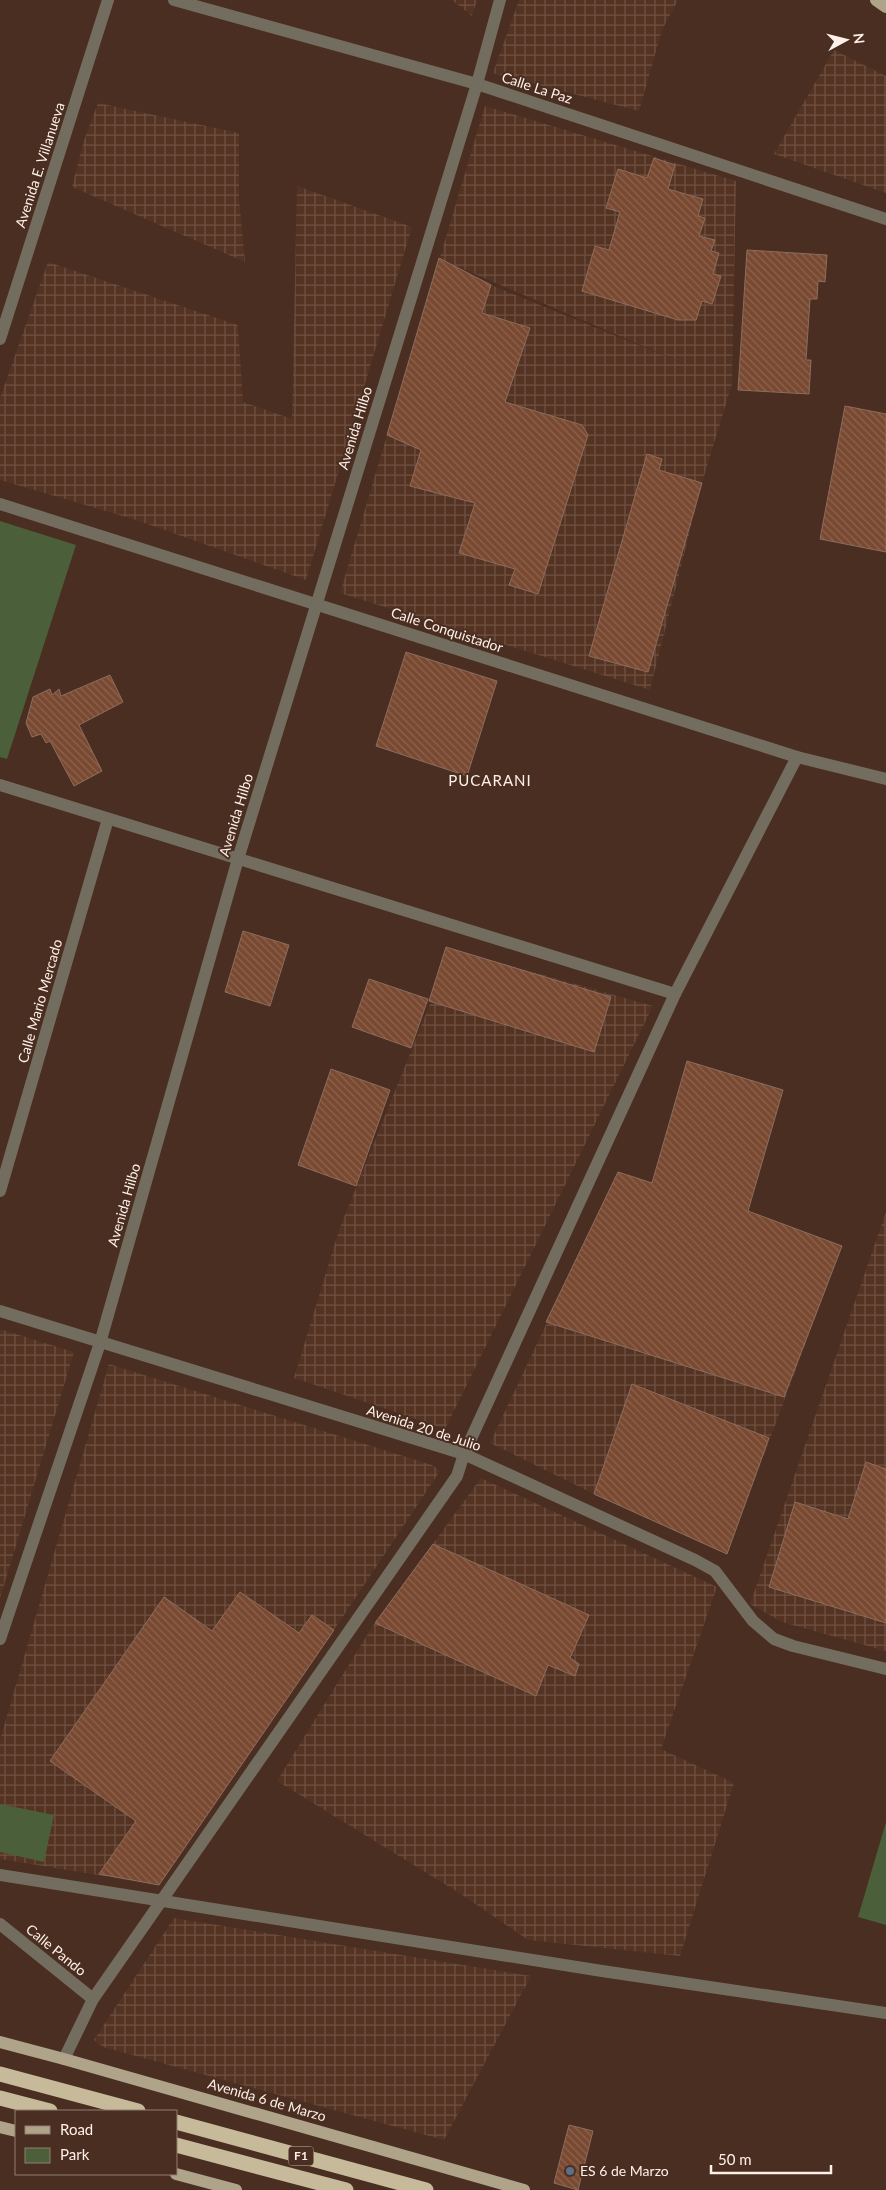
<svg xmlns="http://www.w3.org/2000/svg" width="886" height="2190" viewBox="0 0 886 2190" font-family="Lato,sans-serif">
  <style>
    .industrial { fill: url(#industrial-grid); fill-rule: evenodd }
    .green { fill: #4b5f3b }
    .building { fill: url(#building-back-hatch); stroke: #8c6d5e }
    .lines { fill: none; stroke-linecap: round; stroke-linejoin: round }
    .street { stroke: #736d60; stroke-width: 12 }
    .primary { stroke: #afa48a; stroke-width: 12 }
    .highway { stroke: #c7ba9a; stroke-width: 15 }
    .service-dot { fill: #5c6f8a; stroke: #492e21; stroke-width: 2 }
    .labels { text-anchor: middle; stroke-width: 4; stroke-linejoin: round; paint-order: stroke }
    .shield { fill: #492e21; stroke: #c8b6ad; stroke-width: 1 }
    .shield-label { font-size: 12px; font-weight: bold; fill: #fff0e9 }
    .street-label { font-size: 14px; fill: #fff0e9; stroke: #492e21 }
    .poi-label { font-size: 14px; fill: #fff0e9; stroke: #492e21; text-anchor: start }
    .neighbourhood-label { font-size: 15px; letter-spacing: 1px; fill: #fff0e9; stroke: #492e21 }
  </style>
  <defs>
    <pattern id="industrial-grid" width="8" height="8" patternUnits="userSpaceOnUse" patternTransform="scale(1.25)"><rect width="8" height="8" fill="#553323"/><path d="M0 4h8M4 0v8" fill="none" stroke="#6e5143"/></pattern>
    <pattern id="building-back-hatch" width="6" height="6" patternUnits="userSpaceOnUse" patternTransform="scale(1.25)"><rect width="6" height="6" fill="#794931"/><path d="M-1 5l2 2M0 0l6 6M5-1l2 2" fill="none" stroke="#8d644f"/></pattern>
  </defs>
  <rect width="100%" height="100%" fill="#492e21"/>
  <g class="industrial">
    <path d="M452,0h25l-5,16z"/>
    <path d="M519,0h159l-16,30 -23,81 -146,-38z"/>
    <path d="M834,50l52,26v117l-112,-39z"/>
    <path d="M98,103l141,30v66l6,63 -173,-75 12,-47z"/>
    <path d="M485,106l251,75 -4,203 -30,99 -52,207 -310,-97zM449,263l236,101 -194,-79z"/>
    <path d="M297,186l115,41 -106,353 -173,-61 -133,-39v-82l48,-136 190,63 5,77 49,17z"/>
    <path d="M452,949l201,57 -208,423 -151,-51 45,-148z"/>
    <path d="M618,1172l130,39 94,35 -115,308 -133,-60 -104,-51z"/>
    <path d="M886,1212v439l-104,-29 -32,-18z"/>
    <path d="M0,1329l74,23 -74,247z"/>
    <path d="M109,1364l323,101 8,6 -106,159 -175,255 -159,-26v-119z"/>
    <path d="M481,1478l236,109 -56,162 73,34 -54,173 -152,-16 -64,-44 -187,-115 95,-154z"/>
    <path d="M174,1918l258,42 99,16 -87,164 -341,-93 -9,-7z"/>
  </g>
  <g class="green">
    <path d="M0,521l76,24 -69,214 -7,-2z"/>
    <path d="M0,1804l54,11 -10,47 -44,-10z"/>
    <path d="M886,1822v103l-28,-8z"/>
  </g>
  <g class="building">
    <path d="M654,158l21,7 -7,24 35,10 -5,17 7,2 -6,18 16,4 -4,11 8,2 -6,21 8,2 -9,28 -10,-3 -6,19h-18l-96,-29 13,-45 14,4 11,-38 -14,-4 12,-39 29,9z"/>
    <path d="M747,250l80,5 -2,27 -7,-1 -1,18h-7l-4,61h5l-2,34 -71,-4z"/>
    <path d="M439,258l52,27 -9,28 48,15 -25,74 77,23 6,10 -50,159 -29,-9 6,-16 -56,-16 16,-50 -65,-17 11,-36 -34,-15z"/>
    <path d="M845,406l41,8v138l-66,-13z"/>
    <path d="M647,454l15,5 -3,11 43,13 -54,189 -59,-16z"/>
    <path d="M406,652l91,29 -30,95 -91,-30z"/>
    <path d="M110,675l13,27 -44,23 23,46 -28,15 -24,-45 -4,2 -5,-9 -9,3 -6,-14 7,-26 17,-8 2,6 7,-6 2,7z"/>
    <path d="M243,931l46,14 -19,61 -45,-14z"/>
    <path d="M446,947l165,50 -17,55 -165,-51z"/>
    <path d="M369,979l59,20 -17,49 -59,-21z"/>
    <path d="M687,1061l96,29 -35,121 94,35 -58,151 -238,-75 72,-150 34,11z"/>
    <path d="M331,1069l59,21 -34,96 -58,-21z"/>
    <path d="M632,1384l137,54 -42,116 -133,-60z"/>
    <path d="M866,1462l20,7v154l-117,-36 26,-85 53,17z"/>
    <path d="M433,1544l156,71 -19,43 9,6 -4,12 -27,-11 -12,31 -161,-73z"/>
    <path d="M240,1592l59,41 13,-18 22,15 -175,255 -60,-11 37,-53 -86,-60 114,-164 48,34z"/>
    <path d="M569,2125l24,6 -15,59 -24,-7z"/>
  </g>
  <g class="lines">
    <g class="street">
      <path d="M174,0l303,84 409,135"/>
      <path d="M0,339l108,-339"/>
      <path d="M0,504l797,253 89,22"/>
      <path d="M0,785l675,209"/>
      <path d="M0,1191l108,-372"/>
      <path d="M0,1311l464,143 231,106 20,11 38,50 21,18 19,7 93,23"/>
      <path d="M0,1639l100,-296 138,-484 239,-775 23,-84"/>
      <path d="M0,1875l602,96 284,42"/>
      <path d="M0,1924l93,75"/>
      <path d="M64,2059l29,-60 364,-523 7,-22 211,-460 122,-237"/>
    </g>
    <g class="primary">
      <path d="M876,0l10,7"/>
      <path d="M0,2042l64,17 460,131"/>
      <path d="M0,2127l16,4"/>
      <path d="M176,2174l60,16"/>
    </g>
    <g class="highway">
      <path d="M0,2074l138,37"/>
      <path d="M0,2098l50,13"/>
      <path d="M176,2122l250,68"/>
      <path d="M176,2145l170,45"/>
    </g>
  </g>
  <circle class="service-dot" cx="570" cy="2171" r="5"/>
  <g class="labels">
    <rect class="shield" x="288.5" y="2146.5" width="25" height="19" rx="4"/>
    <g class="shield-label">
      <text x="301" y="2160">F1</text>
    </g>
    <g class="street-label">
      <text transform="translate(537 88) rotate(18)" y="5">Calle La Paz</text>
      <text transform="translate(40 165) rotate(-72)" y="5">Avenida E. Villanueva</text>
      <text transform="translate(355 428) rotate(-73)" y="5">Avenida Hilbo</text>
      <text transform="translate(447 630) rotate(18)" y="5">Calle Conquistador</text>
      <text transform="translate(236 815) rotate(-73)" y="5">Avenida Hilbo</text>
      <text transform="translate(40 1001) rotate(-74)" y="5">Calle Mario Mercado</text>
      <text transform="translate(124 1205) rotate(-74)" y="5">Avenida Hilbo</text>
      <text transform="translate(424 1428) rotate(18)" y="5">Avenida 20 de Julio</text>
      <text transform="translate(56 1950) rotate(39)" y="5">Calle Pando</text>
      <text transform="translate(267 2100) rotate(16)" y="5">Avenida 6 de Marzo</text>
    </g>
    <g class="poi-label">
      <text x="580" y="2176">ES 6 de Marzo</text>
    </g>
    <g class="neighbourhood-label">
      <text x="490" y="786">PUCARANI</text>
    </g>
  </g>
  <rect x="15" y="2110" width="162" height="65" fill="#492e21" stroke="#927c71"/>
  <rect x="25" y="2126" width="25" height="8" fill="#afa48a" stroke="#927c71"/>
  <text x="60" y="2135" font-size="15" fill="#fff0e9">Road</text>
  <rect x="25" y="2148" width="25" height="15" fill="#4b5f3b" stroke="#927c71"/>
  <text x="60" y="2160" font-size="15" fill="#fff0e9">Park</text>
  <g transform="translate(846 40) rotate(83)" stroke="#492e21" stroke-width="4" paint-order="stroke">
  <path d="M0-4L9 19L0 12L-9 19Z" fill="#fff0e9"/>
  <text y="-8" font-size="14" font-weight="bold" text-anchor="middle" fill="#fff0e9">N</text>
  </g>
  <path d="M711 2165v8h120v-8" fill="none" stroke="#fff0e9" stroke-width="2.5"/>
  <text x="718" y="2165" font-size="15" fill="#fff0e9" stroke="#492e21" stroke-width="4" paint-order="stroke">50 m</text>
</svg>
